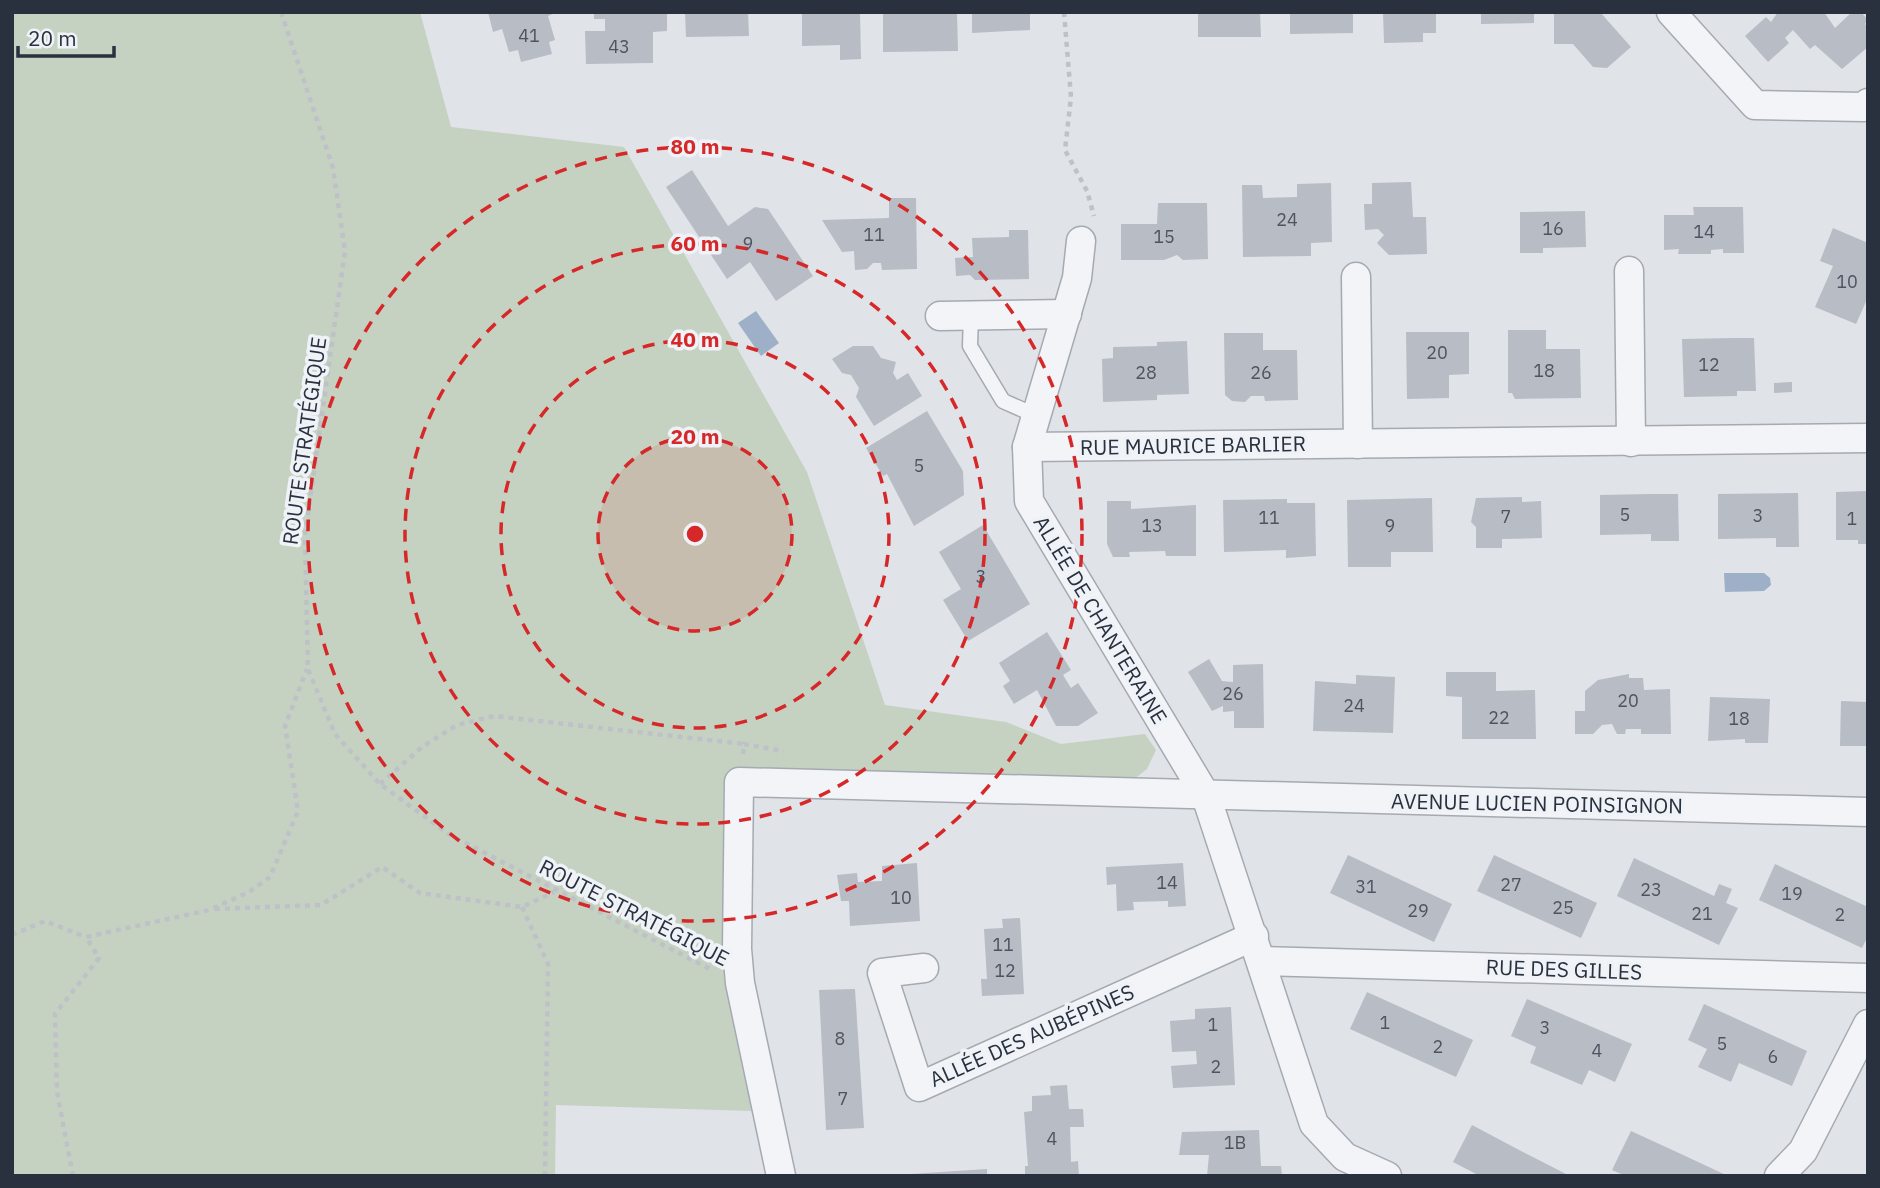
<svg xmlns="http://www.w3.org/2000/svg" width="1880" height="1188" viewBox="0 0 1880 1188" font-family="'IBM Plex Sans',sans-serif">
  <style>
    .green { fill: #c5d2c2 }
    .water { fill: #9db0c7 }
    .building { fill: #b8bcc5 }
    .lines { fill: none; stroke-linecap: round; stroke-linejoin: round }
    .lane-casing { stroke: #a5aab2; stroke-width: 17 }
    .street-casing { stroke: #a5aab2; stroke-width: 31 }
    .path { stroke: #bec1c7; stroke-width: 4.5; stroke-dasharray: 5 5; stroke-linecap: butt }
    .lane { stroke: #f3f4f7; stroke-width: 14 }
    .street { stroke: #f3f4f7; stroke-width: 28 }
    .ring { fill: none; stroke: #d62828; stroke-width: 3.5; stroke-dasharray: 12 9 }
    .labels { text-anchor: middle; stroke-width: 7; stroke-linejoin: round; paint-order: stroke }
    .number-label { font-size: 18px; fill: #4d5460 }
    .street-label { font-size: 21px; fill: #29313f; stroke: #eff2f6 }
    .centre { fill: #d62828; stroke: #eff2f6; stroke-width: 3.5 }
    .ring-label { font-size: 21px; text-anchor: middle; font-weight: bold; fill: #d62828; stroke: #eff2f6; stroke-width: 7; stroke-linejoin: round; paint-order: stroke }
  </style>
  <rect width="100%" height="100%" fill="#e0e3e8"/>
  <path class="green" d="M12,12h408l31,115 173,20 183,325 78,233 121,17 55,22 84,-10 11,16 -9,19 -31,24 -377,-11 3,247 10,82 -196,-6 -1,71h-543z"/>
  <g class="water">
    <path d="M756,311l23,32 -18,13 -23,-33z"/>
    <path d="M1724,573h40l6,5 1,7 -7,6 -39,1z"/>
  </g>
  <g class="building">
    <path d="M488,12h69l-9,4 7,24 -6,2 3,12 -31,8 -3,-12 -9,2 -7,-23 -9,3z"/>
    <path d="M594,12h73v19l-14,1v31l-67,1 -1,-33h20v-12h-11z"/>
    <path d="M685,12h63l1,24 -63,1z"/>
    <path d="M802,12h58l1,47 -21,1v-15l-38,1z"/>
    <path d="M883,12h74l1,39 -75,1z"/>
    <path d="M972,12h58v18l-58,3z"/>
    <path d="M1198,12h62l1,25h-63z"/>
    <path d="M1290,12h63v21l-63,1z"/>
    <path d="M1383,12h53v21h-13v9l-39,1z"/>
    <path d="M1481,12h53v11l-53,1z"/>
    <path d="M1554,12h46l31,35 -24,21 -14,-1 -20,-23h-19z"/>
    <path d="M1778,12h46l11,16 17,-16h9l7,8 -3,4 3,4v19l-26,22 -27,-24 -5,4 -17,-19 -8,8 4,5 -21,19 -23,-26 21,-19 5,5z"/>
    <path d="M692,170l36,56 27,-19 13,2 45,67 -37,25 -26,-39 -23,17 -61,-92z"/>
    <path d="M1411,182l2,35h13l1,37 -38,1 -12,-12 7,-8 -6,-6 -13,1 -1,-26h8v-21z"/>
    <path d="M1331,183l1,59 -21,1v13l-68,1 -1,-72h20l1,13 34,-1v-13z"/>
    <path d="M889,198h27l1,71 -35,1 -1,-7h-8l-6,6 -12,1 -1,-19 -12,1 -20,-32 67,-2z"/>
    <path d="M1158,203h49l1,56 -25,1 -6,-5 -13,5h-43v-36h36z"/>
    <path d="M1693,207h50l1,46h-21v-4l-12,1v4h-33l1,-5 -15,1v-35h30z"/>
    <path d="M1585,211l1,36 -43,1v5h-23v-41z"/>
    <path d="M1833,228l35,15v54l-12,27 -41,-17 18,-41 -13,-5z"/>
    <path d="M1009,230h19l1,49 -54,1 -5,-5 -14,1 -1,-18 18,-1 -1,-19 37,-1z"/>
    <path d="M1508,330h38v19h34l1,49 -66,1 -3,-6h-4z"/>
    <path d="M1406,332h63v42l-20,1v23l-42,1z"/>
    <path d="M1224,333h39v17h34l1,50 -33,1 -1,-5h-13l-6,6 -13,-1 -7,-6z"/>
    <path d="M1735,338h19l2,53h-19v5l-53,1 -2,-58z"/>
    <path d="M1187,341l2,53 -32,1v5l-54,2 -1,-43 11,-1v-11l44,-1v-4z"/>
    <path d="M853,346h20l8,12 15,4 -3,11 4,7 11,-7 14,23 -48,30 -18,-29 3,-9 -8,-13 -9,-2 -10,-14z"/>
    <path d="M1792,382v10l-18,1v-10z"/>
    <path d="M927,411l36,60 1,24 -50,31 -27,-52 -4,2 -17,-28z"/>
    <path d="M1868,491v53h-10v-4h-22v-48z"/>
    <path d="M1798,493l1,54h-23v-9l-58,1v-45z"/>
    <path d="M1650,494h28l1,47h-28v-7l-51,1v-40z"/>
    <path d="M1522,497v5l19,-1 1,37 -40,1v9h-26v-21l-5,-5 5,-24z"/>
    <path d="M1432,498l1,54h-42v15h-43l-1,-67z"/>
    <path d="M1287,499v4h28l1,53 -30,2v-8l-62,2 -1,-52z"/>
    <path d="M1107,501h24v8l65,-4v51h-30l-1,-5 -36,1 1,5h-17l-6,-13z"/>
    <path d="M983,525l47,79 -62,37 -25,-41 18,-11 -22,-37z"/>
    <path d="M1047,632l24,38 -8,5 8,13 7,-5 20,30 -20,13h-22l-19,-36 -23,14 -11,-18 7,-5 -11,-18z"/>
    <path d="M1209,659l13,22 11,1v-17l30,-1 1,64h-30v-17l-11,1v-6l-11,5 -24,-39z"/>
    <path d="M1446,672h50v19l39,-1 1,49h-74v-42l-16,-1z"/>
    <path d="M1629,674v4h14l1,12 26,-1 1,45h-30v-5h-15l-1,5h-8l-5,-10 -10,1 -9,9h-18v-23h10v-20l13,-11z"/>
    <path d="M1356,675l39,2 -2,56 -80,-2 2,-50 41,3z"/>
    <path d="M1710,697l60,2 -2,44h-23v-4l-37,2z"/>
    <path d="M1841,701l27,1v44h-28z"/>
    <path d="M1348,855l104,49 -18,38 -104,-49z"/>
    <path d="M1494,855l103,48 -16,35 -104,-47z"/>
    <path d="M1634,858l80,38 5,-12 13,5 -6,14 12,5 -19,37 -102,-49z"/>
    <path d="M917,863l3,58 -70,5 -1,-25h-8l-4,-26 20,-2 1,9 24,-1v-15z"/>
    <path d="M1183,863l3,43 -18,1v-6l-35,1 1,8 -17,1 -1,-27 -9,1 -1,-18z"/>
    <path d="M1775,864l93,43v29l-6,12 -103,-48z"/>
    <path d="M1020,918l4,76 -42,2 -1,-17h6l-3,-50 19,-1 -1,-9z"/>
    <path d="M855,989l9,139 -38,2 -7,-140z"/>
    <path d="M1367,992l106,48 -17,37 -106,-48z"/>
    <path d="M1527,999l105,45 -17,38 -26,-12 -7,15 -52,-22 6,-16 -25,-11z"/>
    <path d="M1704,1004l103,47 -15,35 -53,-23 -8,19 -33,-15 9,-18 -19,-9z"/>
    <path d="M1231,1007l4,78 -62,3 -2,-22 26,-2 -1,-13 -24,1 -2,-31 25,-2v-10z"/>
    <path d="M1067,1085l2,24h14l1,18h-14l1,35 7,-1 1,15 -54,-1v-9h3l-4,-54 8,-1v-15l19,-1 -1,-9z"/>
    <path d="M1472,1125l49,26 49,25h-90l-27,-14z"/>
    <path d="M1259,1130l2,36h20l1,10h-75l2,-21h-30l3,-23z"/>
    <path d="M1631,1131l50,23 47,22h-102l-14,-6z"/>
    <path d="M987,1169v7h-76v-2z"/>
  </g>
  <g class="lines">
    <defs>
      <path id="lane" d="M971,316l-1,30 33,55 34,15"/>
      <g id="street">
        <path d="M1671,12l84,93 109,2 4,-4"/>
        <path d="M1081,241l-4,37 -50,169 2,54 177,295 108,328 31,33 42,19"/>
        <path d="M1629,271l2,171"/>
        <path d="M1356,277l2,167"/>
        <path d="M940,316l127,-2"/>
        <path d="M1027,447l841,-9"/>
        <path d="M1261,961l607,17"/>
        <path d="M924,968l-42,5 37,114 335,-151"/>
        <path d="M781,1176l-41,-193 -3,-34 2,-167 1129,30"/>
        <path d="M1779,1176l24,-25 65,-127"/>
      </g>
    </defs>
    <use href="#lane" class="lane-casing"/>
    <use href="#street" class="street-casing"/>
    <g class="path">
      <path d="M281,12l52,156 12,83 -40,284 3,134 27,65 45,50 70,51 260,134"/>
      <path d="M1064,12l7,85 -6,53 22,41 7,25"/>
      <path d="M743,754l1,-10 40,7"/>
      <path d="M380,784l42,-37 35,-22 37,-9 250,28"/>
      <path d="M522,907l26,57 -3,212"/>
      <path d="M215,909l106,-4 61,-38 38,26 102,14 32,-15"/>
      <path d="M12,935l33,-14 41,16"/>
      <path d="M73,1176l-16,-84 -2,-78 44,-56 -13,-21 123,-27 40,-18 21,-15 28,-66 -13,-85 22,-57"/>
    </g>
    <use href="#lane" class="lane"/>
    <use href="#street" class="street"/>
  </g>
  <circle cx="695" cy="534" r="97" fill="#d62828" fill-opacity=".12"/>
  <g class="ring">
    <circle cx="695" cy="534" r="97"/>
    <circle cx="695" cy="534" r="194"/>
    <circle cx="695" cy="534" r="290"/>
    <circle cx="695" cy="534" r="387"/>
  </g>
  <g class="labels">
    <g class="number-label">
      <text x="529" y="42">41</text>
      <text x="619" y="53">43</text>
      <text x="1287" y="226">24</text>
      <text x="1553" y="235">16</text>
      <text x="1704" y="238">14</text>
      <text x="874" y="241">11</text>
      <text x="1164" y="243">15</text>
      <text x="748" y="250">9</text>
      <text x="1847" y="288">10</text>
      <text x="1437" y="359">20</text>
      <text x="1709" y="371">12</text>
      <text x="1544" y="377">18</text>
      <text x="1146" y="379">28</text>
      <text x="1261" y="379">26</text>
      <text x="919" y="472">5</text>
      <text x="1625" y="521">5</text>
      <text x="1758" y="522">3</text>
      <text x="1506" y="523">7</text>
      <text x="1269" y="524">11</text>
      <text x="1852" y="525">1</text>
      <text x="1152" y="532">13</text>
      <text x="1390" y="532">9</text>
      <text x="981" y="583">3</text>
      <text x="1233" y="700">26</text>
      <text x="1628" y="707">20</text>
      <text x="1354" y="712">24</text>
      <text x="1499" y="724">22</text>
      <text x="1739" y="725">18</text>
      <text x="1167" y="889">14</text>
      <text x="1511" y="891">27</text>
      <text x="1366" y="893">31</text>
      <text x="1651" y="896">23</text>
      <text x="1792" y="900">19</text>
      <text x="901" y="904">10</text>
      <text x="1563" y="914">25</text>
      <text x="1418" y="917">29</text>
      <text x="1702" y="920">21</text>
      <text x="1840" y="921">2</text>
      <text x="1003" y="951">11</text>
      <text x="1005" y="977">12</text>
      <text x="1385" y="1029">1</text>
      <text x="1213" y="1031">1</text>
      <text x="1545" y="1034">3</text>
      <text x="840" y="1045">8</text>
      <text x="1722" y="1050">5</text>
      <text x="1438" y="1053">2</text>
      <text x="1597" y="1057">4</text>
      <text x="1773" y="1063">6</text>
      <text x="1216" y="1073">2</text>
      <text x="843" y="1105">7</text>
      <text x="1052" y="1145">4</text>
      <text x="1235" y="1149">1B</text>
    </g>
    <g class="street-label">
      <text transform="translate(305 441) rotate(-82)" y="7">ROUTE STRATÉGIQUE</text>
      <text transform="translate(1193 446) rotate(-1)" y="7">RUE MAURICE BARLIER</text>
      <text transform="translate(1100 620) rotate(59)" y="7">ALLÉE DE CHANTERAINE</text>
      <text transform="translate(1537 804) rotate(1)" y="7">AVENUE LUCIEN POINSIGNON</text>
      <text transform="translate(634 913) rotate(27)" y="7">ROUTE STRATÉGIQUE</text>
      <text transform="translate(1564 970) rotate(2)" y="7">RUE DES GILLES</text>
      <text transform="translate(1032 1036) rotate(-24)" y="7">ALLÉE DES AUBÉPINES</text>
    </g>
  </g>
  <circle cx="695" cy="534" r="10" class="centre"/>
  <g class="ring-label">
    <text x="695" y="154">80 m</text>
    <text x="695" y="251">60 m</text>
    <text x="695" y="347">40 m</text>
    <text x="695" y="444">20 m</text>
  </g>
  <rect width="1880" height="1188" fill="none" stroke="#29313f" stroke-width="28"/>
  <path d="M18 46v10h96v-10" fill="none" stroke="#29313f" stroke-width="3.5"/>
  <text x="28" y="46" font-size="21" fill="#29313f" stroke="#eff2f6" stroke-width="5" paint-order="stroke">20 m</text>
</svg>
